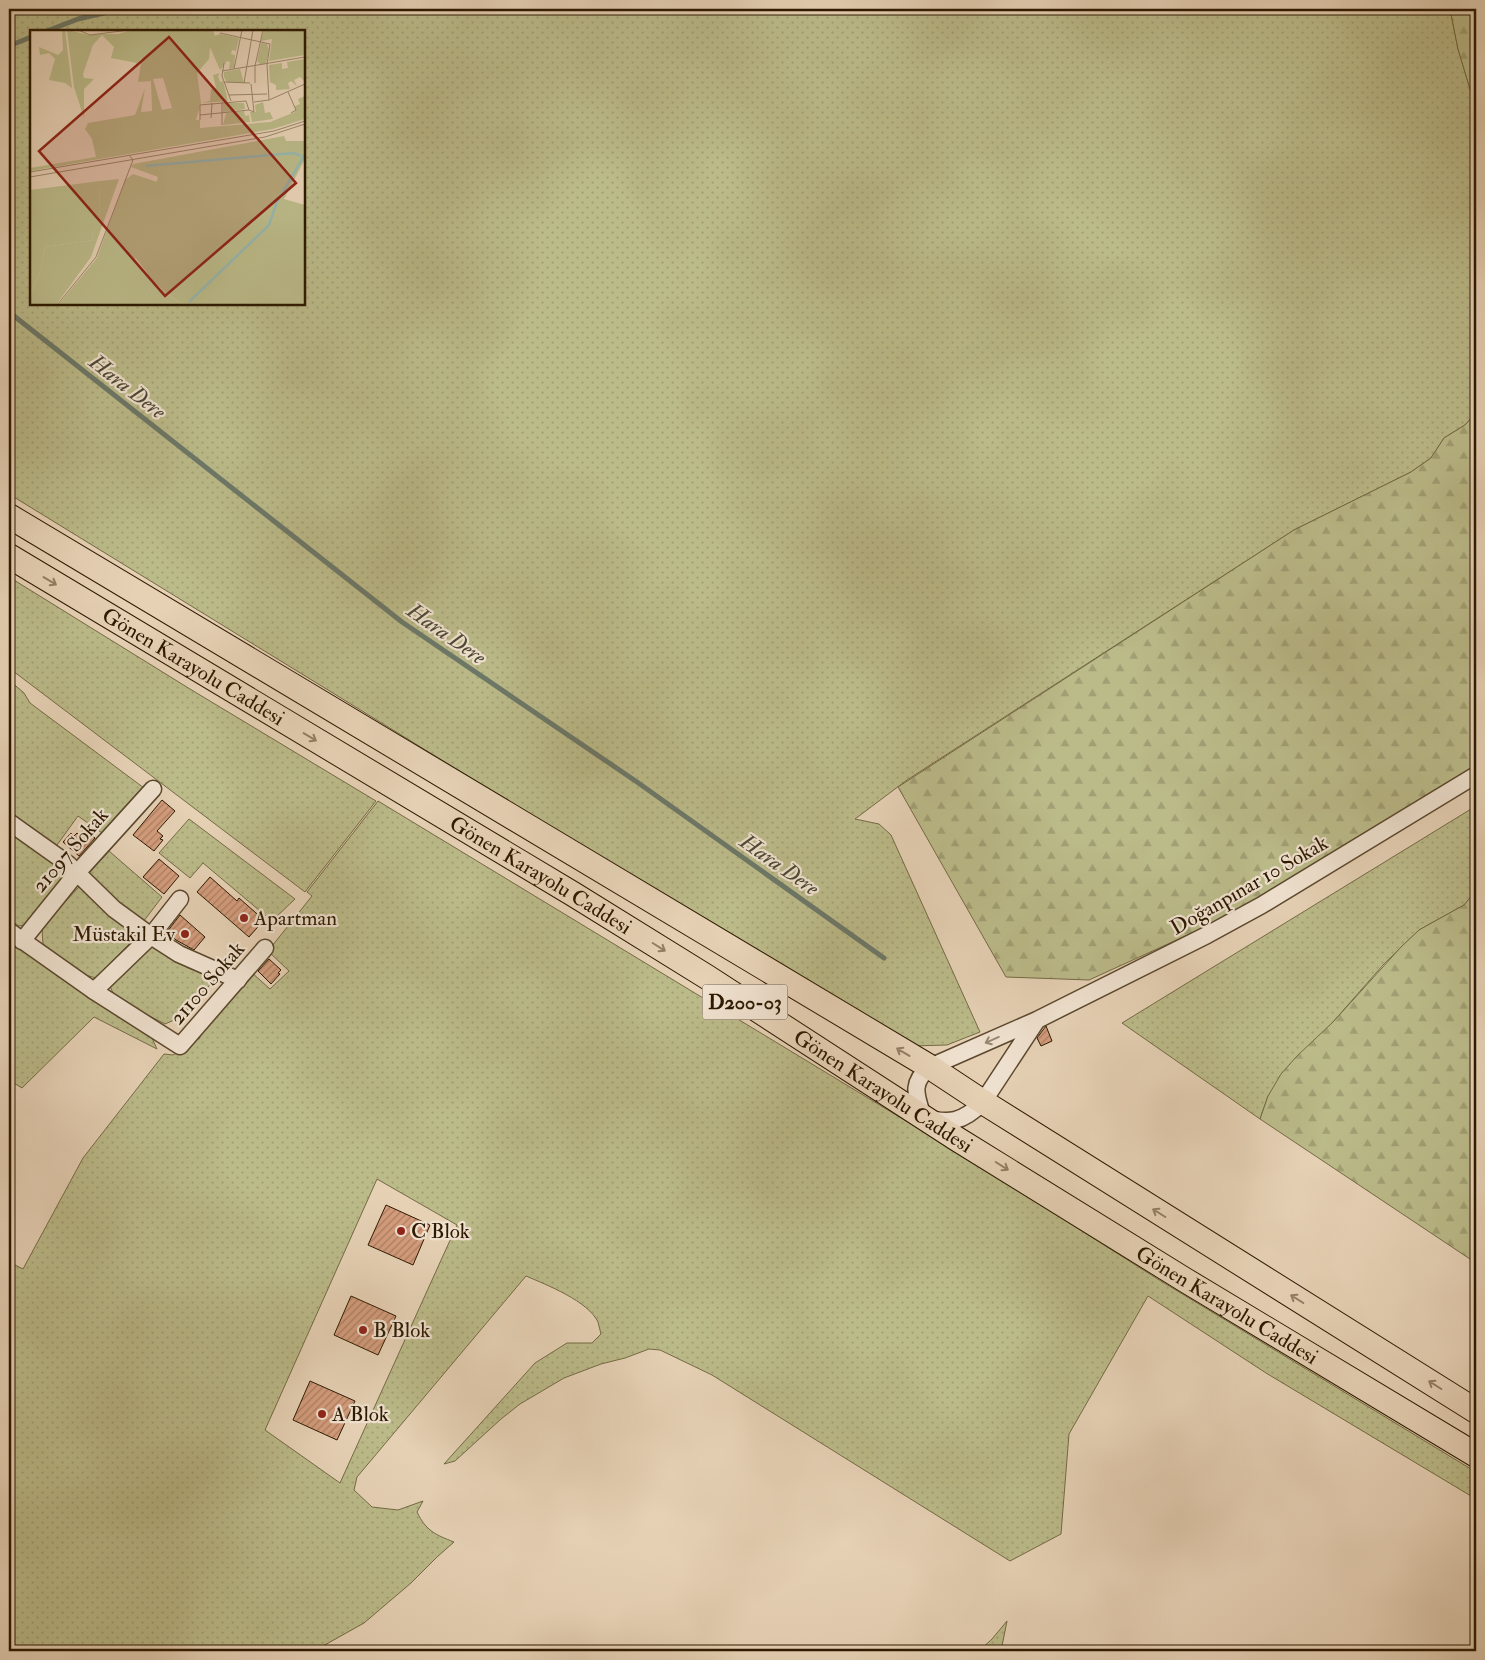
<svg xmlns="http://www.w3.org/2000/svg" width="1485" height="1660" viewBox="0 0 1485 1660" font-family="'IM FELL Double Pica',serif">
  <style>
    .grass { fill: url(#grass-dots); stroke: #746a44; fill-rule: evenodd }
    .forest { fill: url(#forest-firs); stroke: #746a44 }
    .lines { fill: none; stroke-linecap: round; stroke-linejoin: round }
    .stream { stroke: #6c7868; stroke-width: 5 }
    .building { fill: url(#building-hatch); stroke: #2d1900 }
    .minor-casing { stroke: #5b472d; stroke-width: 19 }
    .highway-casing { stroke: #2d1900; stroke-width: 26 }
    .minor { stroke: #efe1cf; stroke-width: 16 }
    .highway { stroke: #e6d1b5; stroke-width: 24 }
    .oneway { stroke: #937e64 }
    .oneway2 { stroke: #988772 }
    .poi-dot { fill: #8f2418; stroke: #efe1cf; stroke-width: 2 }
    .labels { text-anchor: middle; stroke-width: 4.5; stroke-linejoin: round; paint-order: stroke }
    .shield { fill: #efe1cf; stroke: #67553e; stroke-width: 1 }
    .shield-label { font-size: 20px; font-weight: bold; fill: #2d1900 }
    .street-label { font-size: 21px; fill: #2d1900; stroke: #efe1cf }
    .poi-label { font-size: 21px; fill: #2d1900; stroke: #efe1cf; text-anchor: start }
    .water-label { font-size: 22px; font-style: italic; fill: #4c4834; stroke: #efe1cf }
    .inset-river { fill: none; stroke: #96b7ae; stroke-width: 2.5 }
    .inset-road { fill: none; stroke: #9c876d; stroke-width: 1 }
    .view { fill: #8f2418; fill-opacity: 0.15; stroke: #8f2418; stroke-width: 2.5 }
    .inset-edge { fill: none; stroke: #2d1900; stroke-width: 2.5 }
  </style>
  <defs>
    <pattern id="grass-dots" width="8" height="8" patternUnits="userSpaceOnUse" patternTransform="scale(1.25)"><rect width="8" height="8" fill="#bbba89"/><path d="M2 2h.1M6 6h.1" fill="none" stroke="#a19f74" stroke-width="1.8" stroke-linecap="round"/></pattern>
    <pattern id="forest-firs" width="22" height="20" patternUnits="userSpaceOnUse" patternTransform="scale(1.25)"><rect width="22" height="20" fill="#bbba89"/><path d="M5 1l3.5 6h-7zM16 11l3.5 6h-7z" fill="#a19f74"/></pattern>
    <pattern id="building-hatch" width="6" height="6" patternUnits="userSpaceOnUse" patternTransform="scale(1.25)"><rect width="6" height="6" fill="#d39c7c"/><path d="M-1 1l2-2M0 6l6-6M5 7l2-2" fill="none" stroke="#ac7e63"/></pattern>
  </defs>
  <rect width="100%" height="100%" fill="#e6d1b5"/>
  <filter id="stains"><feTurbulence type="fractalNoise" baseFrequency=".004" numOctaves="4"/><feColorMatrix values="0 0 0 0 .2 0 0 0 0 .09 0 0 0 0 .02 0 0 0 .5 -.17"/></filter>
  <radialGradient id="worn" r=".72"><stop offset=".6" stop-color="#630" stop-opacity="0"/><stop offset="1" stop-color="#630" stop-opacity=".3"/></radialGradient>
  <g class="grass">
    <path d="M17,9h1433l8,40 18,60v81l-2,10 2,7v105l-4,14v26l4,14v47l-11,12 -21,13 -13,20 -20,14 -117,58 -387,250 -52,39 24,5 12,11 89,197 -33,13 -36,1 -103,-61 -799,-491v-482zM31,31h273v273h-273z"/>
    <path d="M9,577l181,112 186,112 -71,91 -296,-224z"/>
    <path d="M9,680l15,13 6,10 114,85 -39,47 -27,-19 -21,29 -48,-31z"/>
    <path d="M378,801l594,360 184,117 320,194v27l-210,-126 -118,-77 -79,138 -8,100 -51,27 -298,-186 -52,-25 -11,-1 -24,9 -24,6 -37,14 -44,26 -19,15 -46,42 -11,3 91,-101 32,-20h25l9,-9c-1,-4 -2,-8 -3,-12 -10,-21 -51,-37 -72,-46l-169,201 -3,13 18,17 26,3 25,-9 -6,11c9,19 19,23 37,30l-17,15 -26,26 -47,40 -50,28h-305v-389l14,7 60,-111 81,-104 9,1 27,-17 -1,-6 52,-60 19,17 19,-18 -21,-20 44,-55 -5,-4zM377,1179l80,46 -117,258 -75,-53z"/>
    <path d="M1476,806v85l-12,14 -45,25 -36,35 -50,57 -17,17 -48,57 -8,23 -138,-96z"/>
    <path d="M189,819l106,80 -23,22 -69,-58 -13,15 -31,-25z"/>
    <path d="M9,829l61,46 -41,49 -10,2 -10,-7z"/>
    <path d="M109,851l53,46 -19,25 -30,-18 -26,-29z"/>
    <path d="M83,886l53,44 -7,14 -33,34 -21,-6 -32,-28 -1,-14 9,-13 28,-30z"/>
    <path d="M9,942l143,96 5,11 -63,-32 -72,71 -13,-8z"/>
    <path d="M149,946l12,3 57,27 -37,41 -16,7 -50,-26 -5,-12z"/>
    <path d="M1007,1621l-6,30h-22l13,-12z"/>
  </g>
  <g class="forest">
    <path d="M1450,9h26v100l-18,-60z"/>
    <path d="M1476,312v54c-5,-19 -6,-36 0,-54z"/>
    <path d="M1476,413v352l-218,133 -55,30 -114,52 -83,-3 -108,-190 396,-257 117,-58 20,-14 13,-20 21,-13z"/>
    <path d="M1476,891v372l-216,-144 8,-23 13,-22 16,-18 36,-34 68,-75 18,-17 45,-25z"/>
  </g>
  <g class="lines">
    <g class="stream">
      <path d="M47,31l31,-12 43,-10"/>
      <path d="M9,46l22,-9"/>
      <path d="M9,312l393,310 235,160 247,176"/>
    </g>
  </g>
  <g class="building">
    <path d="M162,800l13,11 -18,20 6,5 -3,3 3,1 -9,11 -21,-16z"/>
    <path d="M84,829l11,9 -16,18 -16,-14 8,-9 3,3 3,-3 2,2z"/>
    <path d="M159,859l20,17 -15,18 -21,-17z"/>
    <path d="M210,877l27,24 2,-3 25,22 -15,17 -52,-45z"/>
    <path d="M180,915l25,22 -11,13 -18,-10 -9,-8z"/>
    <path d="M269,959l12,11 -3,3 2,1 -9,10 -13,-13z"/>
    <path d="M1046,1026l6,15 -11,5 -4,-8z"/>
    <path d="M386,1205l44,20 -17,40 -45,-20z"/>
    <path d="M351,1296l45,20 -18,39 -44,-20z"/>
    <path d="M310,1381l45,20 -18,39 -44,-20z"/>
  </g>
  <g class="lines">
    <defs>
      <g id="minor">
        <path d="M9,822l59,42 46,45 37,27 28,18 59,26"/>
        <path d="M9,931l85,60 86,55 85,-98"/>
        <path d="M22,941l54,-67 77,-85"/>
        <path d="M94,991l57,-55 29,-37"/>
        <path d="M1037,1020l-54,82c-20,20 -34,23 -60,15 -7,-22 -13,-34 7,-50l107,-47 170,-85 55,-30 214,-130"/>
      </g>
      <g id="highway">
        <path d="M9,516l921,551 53,35 493,309"/>
        <path id="s1" d="M9,556l564,338 134,83 250,162 228,141 291,175"/>
      </g>
    </defs>
    <use href="#minor" class="minor-casing"/>
    <use href="#highway" class="highway-casing"/>
    <use href="#minor" class="minor"/>
    <use href="#highway" class="highway"/>
  </g>
  <defs><path id="oneway-shaft" d="M-6 0H5M1.5-3L5.5 0L1.5 3" fill="none" stroke-width="1.6" stroke-linecap="round" stroke-linejoin="round" transform="scale(1.25)"/></defs>
  <g class="oneway">
    <use href="#oneway-shaft" transform="translate(50 581) rotate(31)"/>
    <use href="#oneway-shaft" transform="translate(310 737) rotate(31)"/>
    <use href="#oneway-shaft" transform="translate(659 947) rotate(32)"/>
    <use href="#oneway-shaft" transform="translate(903 1052) rotate(-149)"/>
    <use href="#oneway-shaft" transform="translate(1002 1166) rotate(32)"/>
    <use href="#oneway-shaft" transform="translate(1159 1213) rotate(-148)"/>
    <use href="#oneway-shaft" transform="translate(1297 1299) rotate(-148)"/>
    <use href="#oneway-shaft" transform="translate(1435 1385) rotate(-148)"/>
  </g>
  <use class="oneway2" href="#oneway-shaft" transform="translate(992 1040) rotate(156)"/>
  <g class="poi-dot">
    <circle cx="244" cy="918" r="5"/>
    <circle cx="185" cy="934" r="5"/>
    <circle cx="401" cy="1231" r="5"/>
    <circle cx="363" cy="1330" r="5"/>
    <circle cx="322" cy="1414" r="5"/>
  </g>
  <g class="labels">
    <rect class="shield" x="702.5" y="984.5" width="85" height="35" rx="4"/>
    <g class="shield-label">
      <text x="745" y="1009">D200-03</text>
    </g>
    <g class="street-label">
      <text dy="7" stroke="none"><textPath href="#s1" startOffset="215">Gönen Karayolu Caddesi</textPath></text>
      <text transform="translate(70 850) rotate(-49)" y="7">21097 Sokak</text>
      <text dy="7" stroke="none"><textPath href="#s1" startOffset="620">Gönen Karayolu Caddesi</textPath></text>
      <text transform="translate(1249 885) rotate(-30)" y="7">Doğanpınar 10 Sokak</text>
      <text transform="translate(207 983) rotate(-49)" y="7">21100 Sokak</text>
      <text dy="7" stroke="none"><textPath href="#s1" startOffset="1025">Gönen Karayolu Caddesi</textPath></text>
      <text dy="7" stroke="none"><textPath href="#s1" startOffset="1430">Gönen Karayolu Caddesi</textPath></text>
    </g>
    <g class="poi-label">
      <text x="254" y="925">Apartman</text>
      <text x="175" y="941" text-anchor="end">Müstakil Ev</text>
      <text x="411" y="1238">C Blok</text>
      <text x="373" y="1337">B Blok</text>
      <text x="332" y="1421">A Blok</text>
    </g>
    <g class="water-label">
      <text transform="translate(128 386) rotate(38)" y="8">Hara Dere</text>
      <text transform="translate(447 633) rotate(35)" y="8">Hara Dere</text>
      <text transform="translate(780 864) rotate(35)" y="8">Hara Dere</text>
    </g>
  </g>
  <g transform="translate(30 30)">
    <rect width="275" height="275" fill="#e6d1b5"/>
    <path d="M32,0h3l7,58 -7,-5 -16,-3 6,-21 -6,-6 -9,2 -1,-8 19,8 5,-5zM37,0l22,5 11,-1h18l13,-4h82l2,6 5,-2 19,4 -3,13 -4,-1 -1,4 4,1 -1,13 -5,1 1,-7 -3,-1 -7,9 -10,-23 -1,12 -12,14 4,30 -5,17h4v8l70,-6 25,-10v-6l5,-2 -2,-5 7,-3v23l-32,10 -243,42v-3l66,-11 -4,-18 -7,-10 3,-6 47,-8 10,-27 -4,24 11,-1 -1,-30 -13,1 4,-24 -5,5 -26,-5 3,-11 -12,-12 -9,10 -10,29 1,4 10,1 -10,10v29l-10,-31zM133,48l9,30 -10,2 -9,-31zM234,0h41v25l-36,6 3,-22 -11,2zM231,13l6,1 2,6 -3,14 -5,1 -4,-4zM275,29v23l-5,-5 -6,3 3,6 -6,-5 -3,2 2,6 -14,1v-5l-6,-3 -1,-17 13,-2v6l6,-1 -1,-6zM210,39l4,14 -17,-1 -3,-5v-5zM190,43l-2,3 2,6 3,-1 5,20 -26,2 8,-2 1,-12 5,-1 -3,-13zM233,72l2,11 5,-1 3,7 -21,3 -2,-10h6l-1,-7zM193,73h21l1,6 -22,3zM214,81l1,5 4,-1 1,7 -27,3 3,-12zM254,106l2,5h19v18l-21,40 21,6v100h-123l-24,-19 -9,5 2,-13 -16,-21 23,-80 -27,-10 2,-3zM89,149l-28,78 -35,48h-26v-11l9,-18 6,-29 48,-7 -1,-11 7,-5 1,-43z" fill="#bbba89" fill-rule="evenodd"/>
    <path d="M103,144l24,8 -22,78 17,21 -3,9 8,-4 25,19h-124l39,-47 28,-78zM70,151l-1,43 -7,6 1,10 -48,7 -6,29 -9,18v-104z" fill="#bbba89"/>
    <path class="inset-river" d="M115,136l149,-13 7,3M159,272l80,-77 8,-23 28,-48"/>
    <path class="inset-road" d="M48,0l12,5 39,-5M190,3l50,11 -3,21 2,35M194,33l-2,13 9,25M204,39l8,-39M192,41l83,-14M194,52l26,1M214,53l9,-53M225,53v-17l8,-36M258,62l8,18 -5,3M199,65l38,-1M192,72v23M224,72l15,-2 36,-16M170,85l49,-5 5,2 -3,-28M181,88l1,-15M170,90v-15l46,-4 3,9M0,142l244,-41 31,-10M0,147l235,-40 40,-13M27,275l39,-48 37,-97 -4,-5"/>
    <path class="view" d="M139,7l127,146 -131,113 -126,-145z"/>
    <rect width="275" height="275" class="inset-edge"/>
  </g>
  <rect width="1485" height="1660" fill="none" stroke="#e6d1b5" stroke-width="30"/>
  <rect x="10" y="10" width="1465" height="1640" fill="none" stroke="#2d1900" stroke-width="2.5"/>
  <rect x="15" y="15" width="1455" height="1630" fill="none" stroke="#2d1900"/>
  <rect width="100%" height="100%" filter="url(#stains)"/>
  <rect width="100%" height="100%" fill="url(#worn)"/>
</svg>
